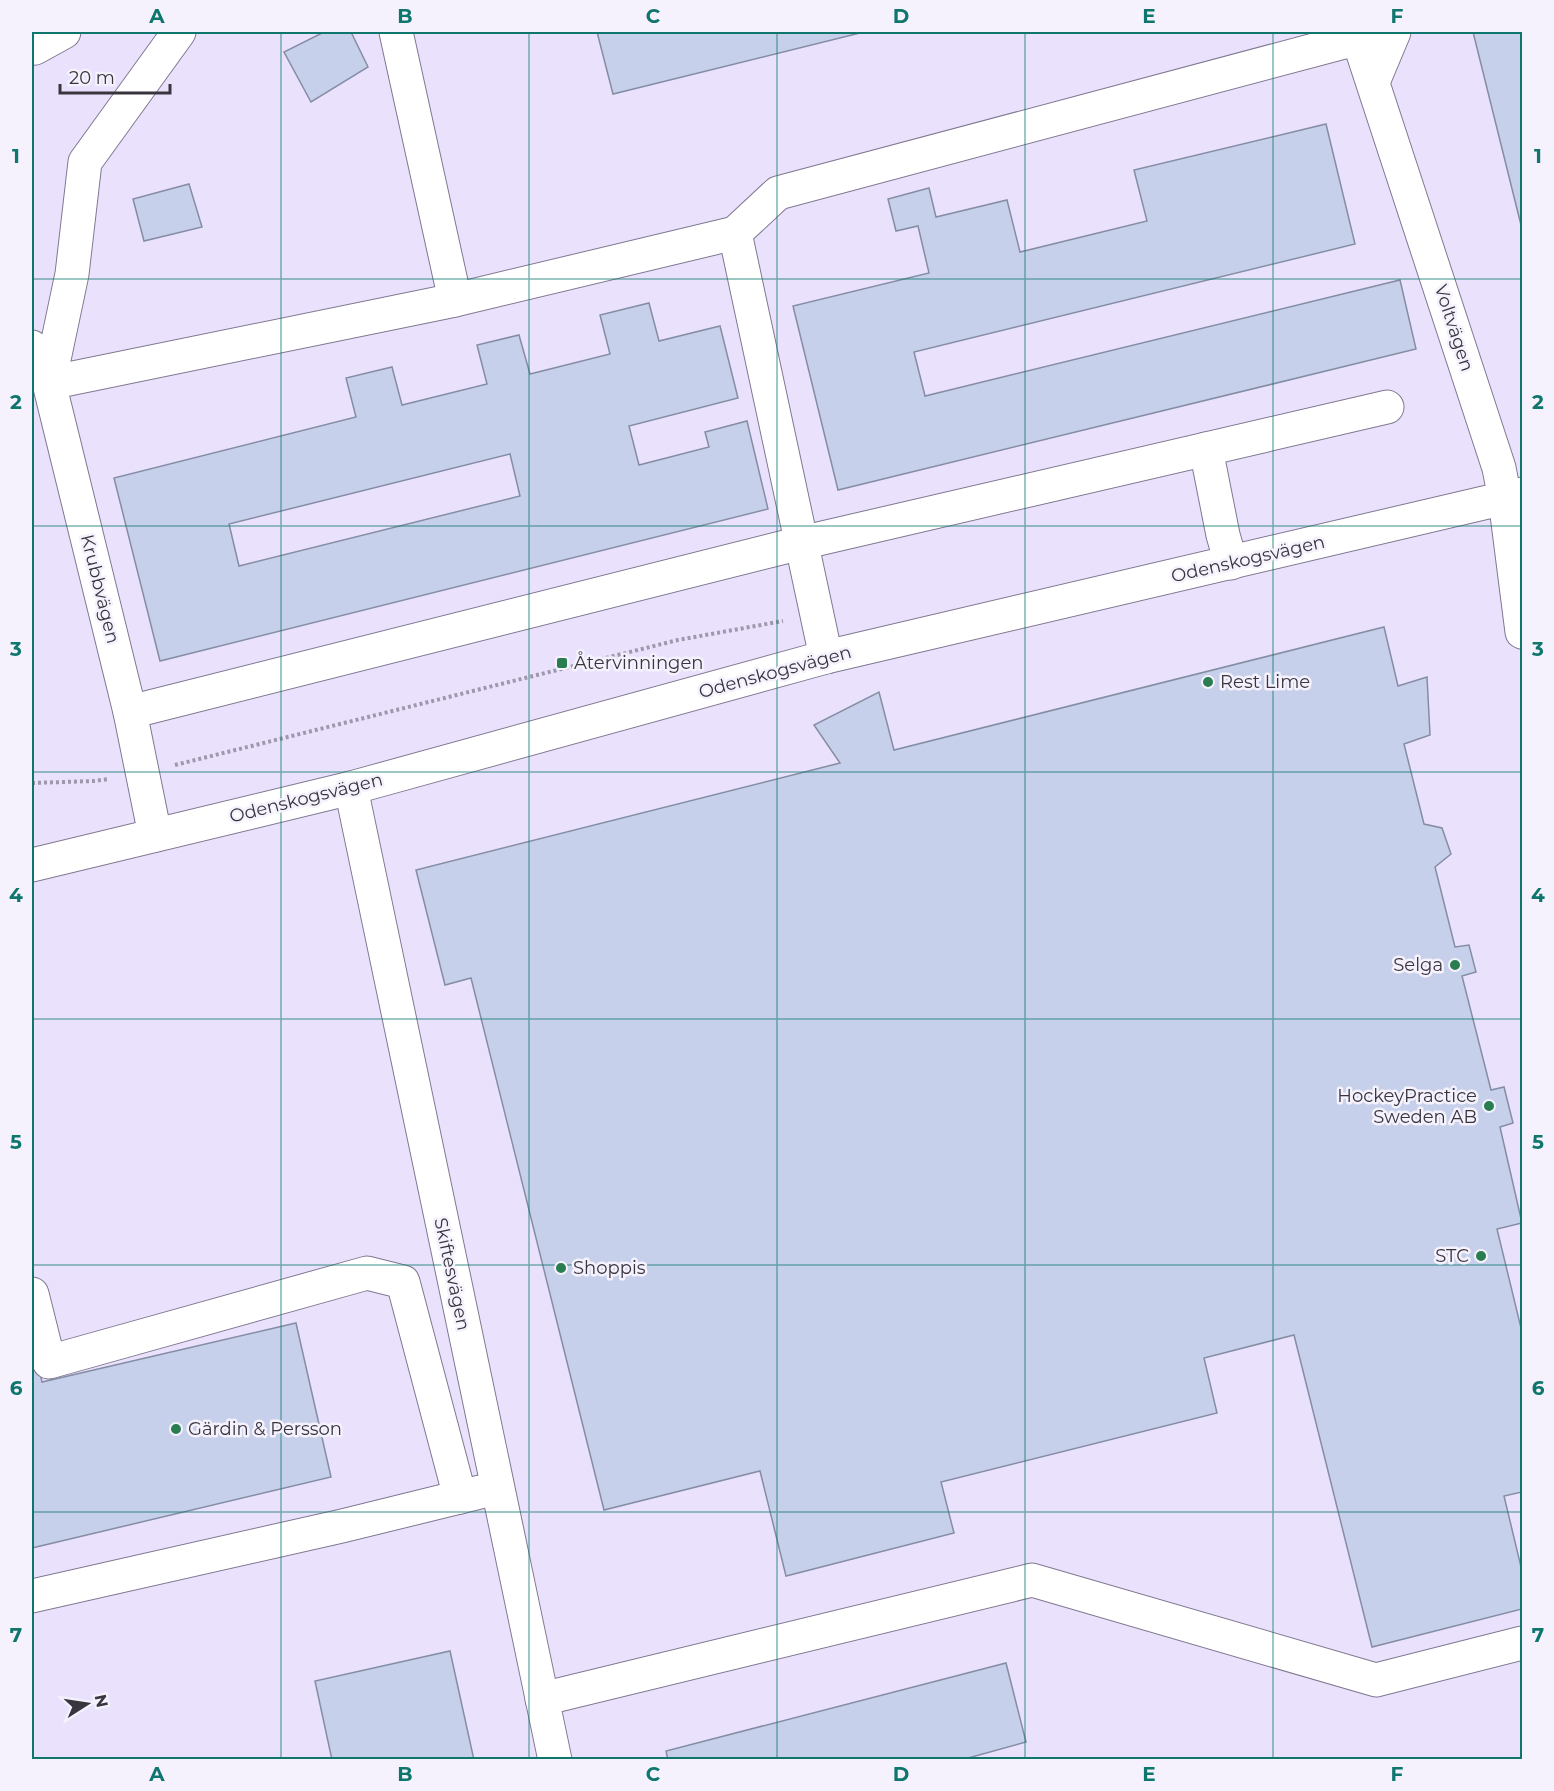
<svg xmlns="http://www.w3.org/2000/svg" width="1554" height="1791" viewBox="0 0 1554 1791" font-family="Montserrat,sans-serif">
  <style>
    .building { fill: #c7d0ea; stroke: #858da5; stroke-width: 1.5; fill-rule: evenodd }
    .lines { fill: none; stroke-linecap: round; stroke-linejoin: round }
    .minor-casing { stroke: #807890; stroke-width: 35 }
    .path { stroke: #9e98ac; stroke-width: 4; stroke-dasharray: 3 3; stroke-linecap: butt }
    .minor { stroke: #fff; stroke-width: 33 }
    .grid { fill: none; stroke: #0f766e; stroke-width: 1.5; stroke-opacity: 0.55 }
    .poi-dot { fill: #297d50; stroke: #f5f2fd; stroke-width: 2 }
    .labels { text-anchor: middle; stroke-width: 5; stroke-linejoin: round; paint-order: stroke }
    .street-label { font-size: 18px; fill: #38353f; stroke: #f5f2fd }
    .poi-label { font-size: 18px; fill: #38353f; stroke: #f5f2fd; text-anchor: start }
    .neatline { fill: none; stroke: #0f766e; stroke-width: 2 }
    .grid-label { font-size: 20px; text-anchor: middle; font-weight: bold; fill: #0f766e }
  </style>
  <rect width="100%" height="100%" fill="#eae2fd"/>
  <g class="building">
    <path d="M324,32h27l17,35 -57,35 -27,-50z"/>
    <path d="M597,32h267l-251,62z"/>
    <path d="M1473,32h49v197z"/>
    <path d="M1326,124l29,120 -441,108 11,44 475,-116 16,69 -578,141 -45,-184 136,-33 -11,-47 -22,5 -8,-32 41,-11 7,29 71,-17 13,52 127,-31 -13,-51z"/>
    <path d="M189,184l13,43 -58,14 -11,-42z"/>
    <path d="M649,303l10,38 61,-15 18,72 -109,28 10,39 70,-18 -4,-15 42,-11 21,88 -608,152 -46,-183 242,-61 -10,-39 46,-11 10,38 85,-21 -10,-39 42,-10 11,39 80,-20 -10,-39zM510,454l10,42 -281,70 -10,-42z"/>
    <path d="M1384,627l14,59 29,-9 3,58 -26,9 20,80 18,4 9,26 -16,13 20,80 14,-2 7,27 -14,4 29,114 13,-3 9,36 -13,4 22,96 -25,6 25,103v160l-18,4 18,75v38l-150,38 -78,-312 -90,23 13,55 -276,69 13,51 -168,43 -26,-105 -156,39 -133,-532 -26,7 -29,-115 424,-107 -26,-38 65,-33 15,58z"/>
    <path d="M296,1323l35,154 -299,71v-210l10,44z"/>
    <path d="M450,1651l24,109h-142l-17,-79z"/>
    <path d="M1006,1663l20,79 -65,18h-293l-2,-9z"/>
  </g>
  <g class="lines">
    <defs>
      <g id="minor">
        <path d="M179,32l-94,130 -13,112 -23,109 406,-83 280,-67 91,424"/>
        <path d="M396,32l59,268"/>
        <path d="M1356,32l143,436 6,31 17,133"/>
        <path d="M32,46l3,2 29,-16"/>
        <path d="M1373,82l21,-50"/>
        <path d="M735,233l43,-40 581,-155"/>
        <path d="M32,347l17,36 81,329 25,123"/>
        <path d="M1206,449l17,86 8,28"/>
        <path d="M130,712l671,-169 586,-136"/>
        <path d="M351,788l204,972"/>
        <path d="M32,865l319,-77 475,-131 696,-163"/>
        <path d="M32,1294l17,68 318,-89 36,9 57,215"/>
        <path d="M32,1596l310,-70 138,-34"/>
        <path d="M542,1699l490,-119 344,100 146,-37"/>
      </g>
    </defs>
    <use href="#minor" class="minor-casing"/>
    <g class="path">
      <path d="M175,765l503,-125 105,-19"/>
      <path d="M32,783l62,-2 15,-2"/>
    </g>
    <use href="#minor" class="minor"/>
  </g>
  <path class="grid" d="M281,32v1728M529,32v1728M777,32v1728M1025,32v1728M1273,32v1728M32,279h1490M32,526h1490M32,772h1490M32,1019h1490M32,1265h1490M32,1512h1490"/>
  <g class="poi-dot">
    <rect x="556" y="657" width="12" height="12" rx="3"/>
    <circle cx="1208" cy="682" r="6"/>
    <circle cx="1455" cy="965" r="6"/>
    <circle cx="1489" cy="1106" r="6"/>
    <circle cx="1481" cy="1256" r="6"/>
    <circle cx="561" cy="1268" r="6"/>
    <circle cx="176" cy="1429" r="6"/>
  </g>
  <g class="labels">
    <g class="street-label">
      <text transform="translate(1454 328) rotate(72)" y="6">Voltvägen</text>
      <text transform="translate(1248 559) rotate(-13)" y="6">Odenskogsvägen</text>
      <text transform="translate(100 589) rotate(76)" y="6">Krubbvägen</text>
      <text transform="translate(775 672) rotate(-15)" y="6">Odenskogsvägen</text>
      <text transform="translate(306 798) rotate(-14)" y="6">Odenskogsvägen</text>
      <text transform="translate(452 1274) rotate(78)" y="6">Skiftesvägen</text>
    </g>
    <g class="poi-label">
      <text x="574" y="669">Återvinningen</text>
      <text x="1220" y="688">Rest Lime</text>
      <text x="1443" y="971" text-anchor="end">Selga</text>
      <text x="1477" y="1102" text-anchor="end">HockeyPractice<tspan x="1477" dy="21">Sweden AB</tspan></text>
      <text x="1469" y="1262" text-anchor="end">STC</text>
      <text x="573" y="1274">Shoppis</text>
      <text x="188" y="1435">Gärdin &amp; Persson</text>
    </g>
  </g>
  <rect width="1554" height="1791" fill="none" stroke="#f5f2fd" stroke-width="66"/>
  <g transform="translate(87 1704) rotate(78)" stroke="#f5f2fd" stroke-width="4.5" paint-order="stroke">
  <path d="M0-4.5L10 22L0 15L-10 22Z" fill="#38353f"/>
  <text y="-9" font-size="16" font-weight="bold" text-anchor="middle" fill="#38353f">N</text>
  </g>
  <path d="M60 84v9h110v-9" fill="none" stroke="#38353f" stroke-width="3"/>
  <text x="69" y="84" font-size="18" fill="#38353f" stroke="#f5f2fd" stroke-width="4.5" paint-order="stroke">20 m</text>
  <rect x="33" y="33" width="1488" height="1725" class="neatline"/>
  <g class="grid-label">
    <text x="157" y="23">A</text>
    <text x="405" y="23">B</text>
    <text x="653" y="23">C</text>
    <text x="901" y="23">D</text>
    <text x="1149" y="23">E</text>
    <text x="1397" y="23">F</text>
    <text x="16" y="163">1</text>
    <text x="1538" y="163">1</text>
    <text x="16" y="409">2</text>
    <text x="1538" y="409">2</text>
    <text x="16" y="656">3</text>
    <text x="1538" y="656">3</text>
    <text x="16" y="902">4</text>
    <text x="1538" y="902">4</text>
    <text x="16" y="1149">5</text>
    <text x="1538" y="1149">5</text>
    <text x="16" y="1395">6</text>
    <text x="1538" y="1395">6</text>
    <text x="16" y="1642">7</text>
    <text x="1538" y="1642">7</text>
    <text x="157" y="1781">A</text>
    <text x="405" y="1781">B</text>
    <text x="653" y="1781">C</text>
    <text x="901" y="1781">D</text>
    <text x="1149" y="1781">E</text>
    <text x="1397" y="1781">F</text>
  </g>
</svg>
